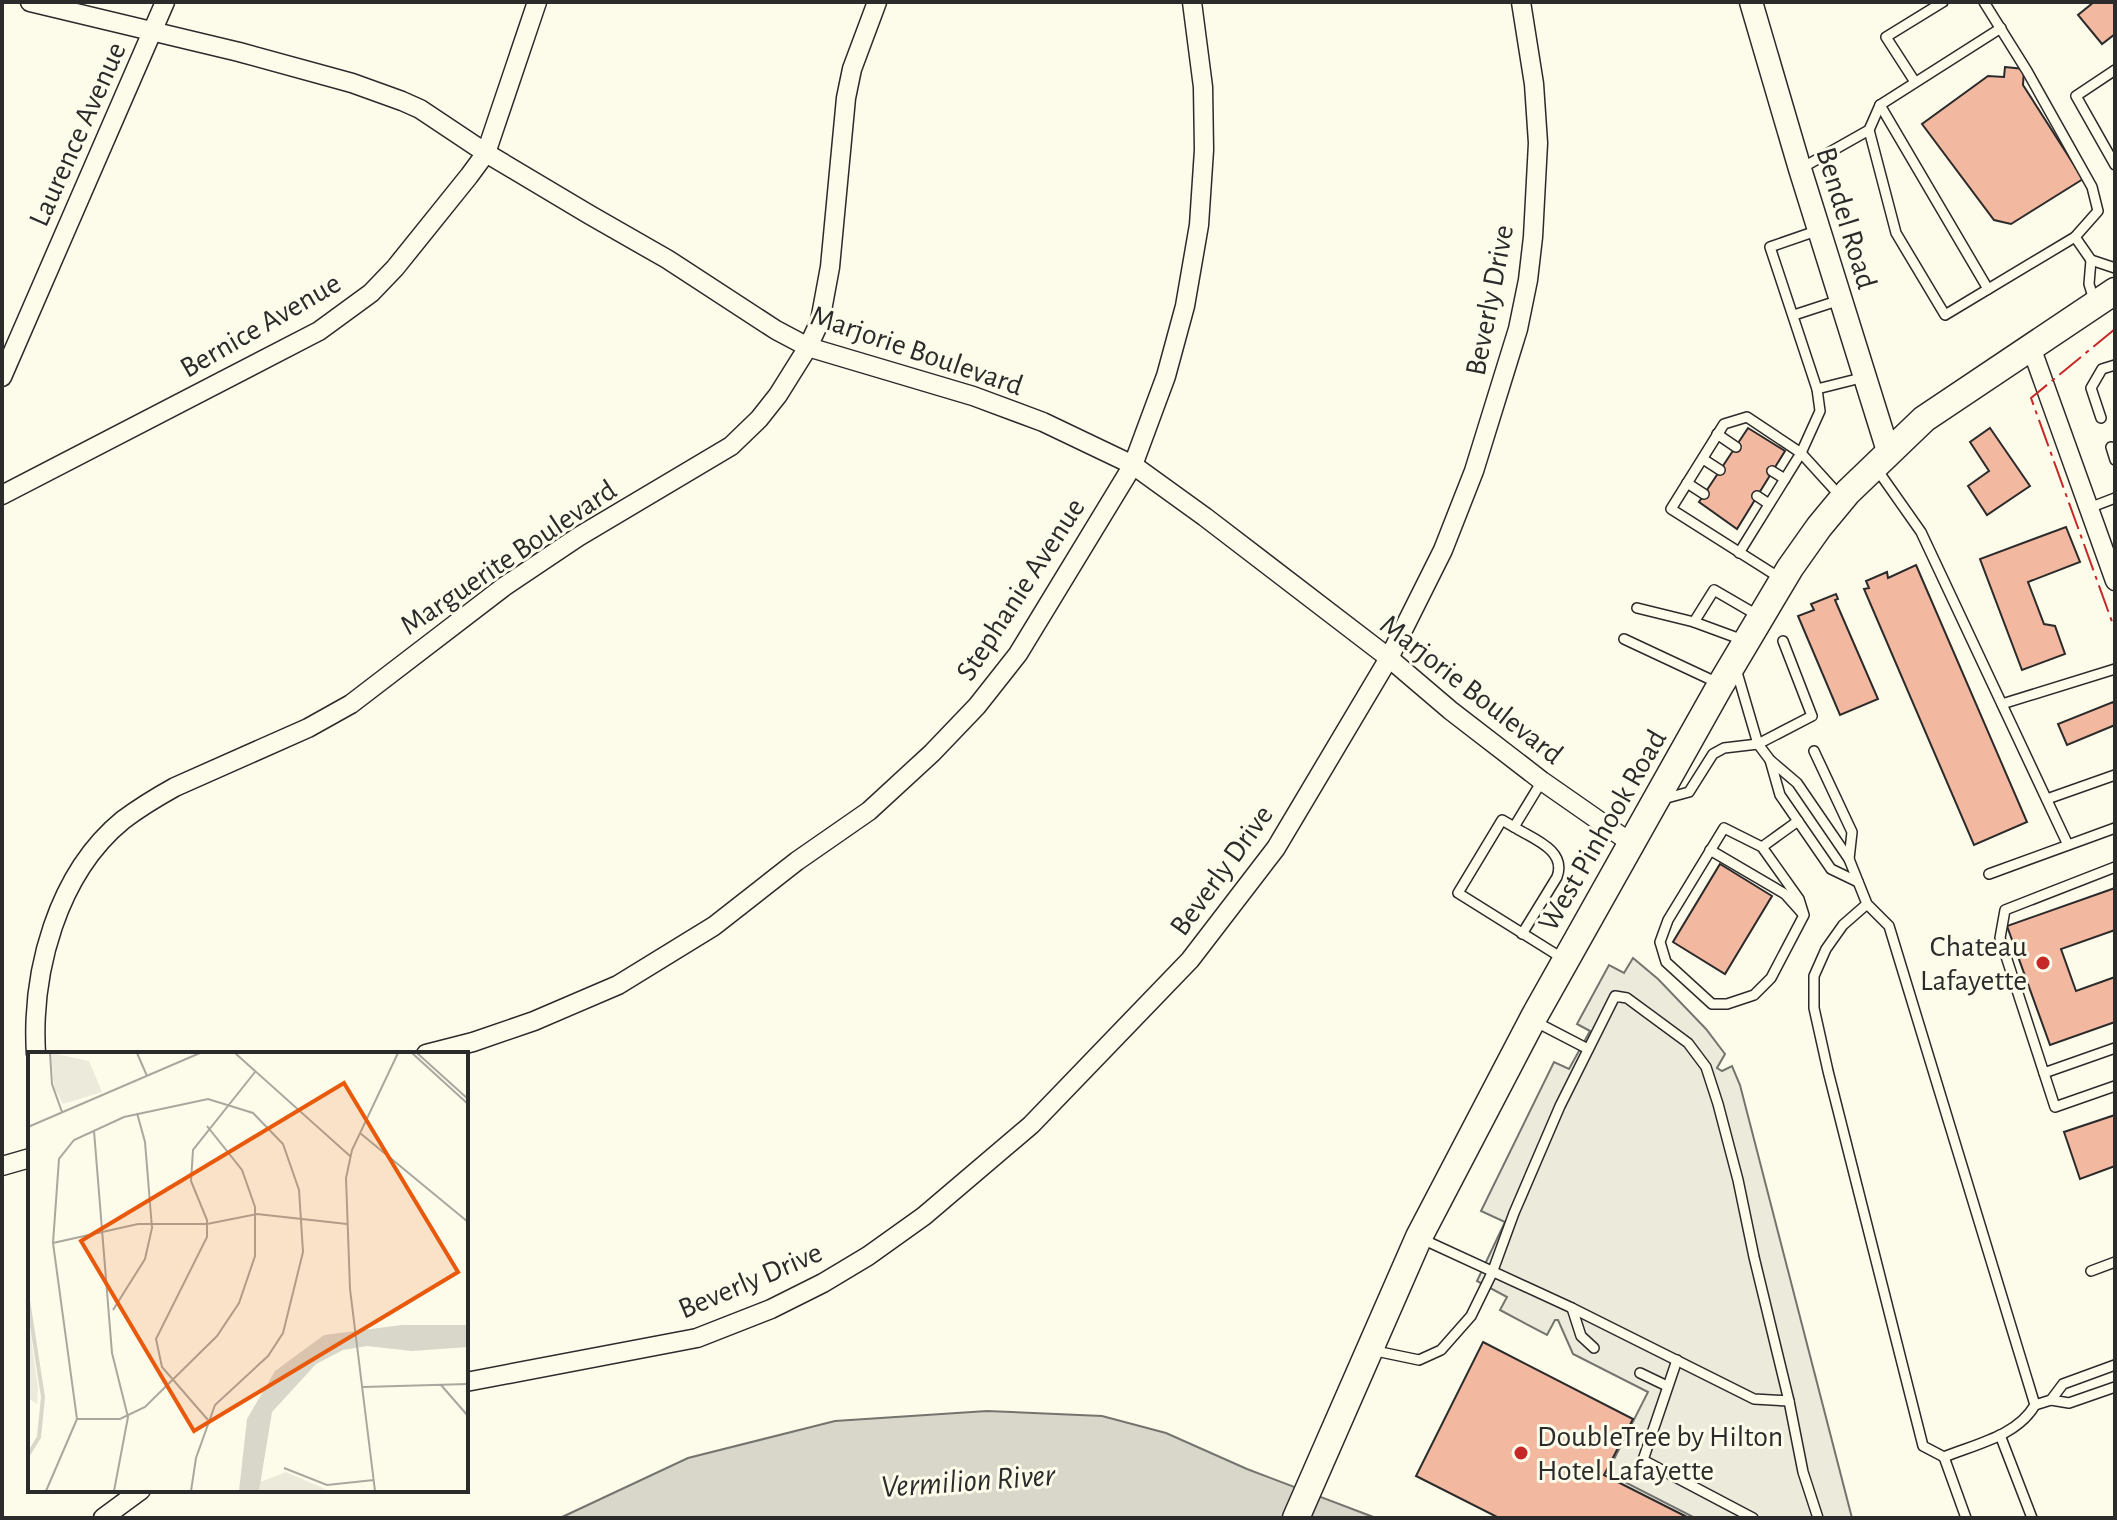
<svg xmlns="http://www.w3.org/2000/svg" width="2117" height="1520" viewBox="0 0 2117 1520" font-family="'Alegreya Sans',sans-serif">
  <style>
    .parking { fill: #eceadb; stroke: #74746e; stroke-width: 2 }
    .water { fill: #d8d7c9; stroke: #74746e; stroke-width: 2 }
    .building { fill: #f2b8a0; stroke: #2b2b2b; stroke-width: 2 }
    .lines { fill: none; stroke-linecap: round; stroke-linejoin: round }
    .service-casing { stroke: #2b2b2b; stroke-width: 12 }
    .minor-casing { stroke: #2b2b2b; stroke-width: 21 }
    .tertiary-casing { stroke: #2b2b2b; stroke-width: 25 }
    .secondary-casing { stroke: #2b2b2b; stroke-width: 29 }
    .service { stroke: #fdfbea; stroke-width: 9 }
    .minor { stroke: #fdfbea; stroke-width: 18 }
    .tertiary { stroke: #fdfbea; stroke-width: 22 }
    .secondary { stroke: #fdfbea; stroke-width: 26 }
    .power { stroke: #c62828; stroke-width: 2; stroke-dasharray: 28 6 4 6; stroke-linecap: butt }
    .poi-dot { fill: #c62828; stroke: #fdfbea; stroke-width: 3 }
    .labels { text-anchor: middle; stroke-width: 6; stroke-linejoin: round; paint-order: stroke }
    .street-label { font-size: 30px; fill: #2b2b2b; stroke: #fdfbea }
    .poi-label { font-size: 30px; fill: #2b2b2b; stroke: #fdfbea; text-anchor: end }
    .water-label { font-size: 32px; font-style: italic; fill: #2b2b2b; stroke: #fdfbea }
    .inset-river { fill: none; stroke: #d8d7c9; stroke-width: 4 }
    .inset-road { fill: none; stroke: #a9a89e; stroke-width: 2 }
    .view { fill: #e8590c; fill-opacity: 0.15; stroke: #e8590c; stroke-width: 4 }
    .inset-edge { fill: none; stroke: #2b2b2b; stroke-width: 4 }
  </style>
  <rect width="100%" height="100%" fill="#fdfbea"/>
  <path class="parking" d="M1633,958l25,21 48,50 19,25 -8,14 5,3 10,-5 8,19 112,433h-157l-88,-45 41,-81 -75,-38 -15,-34h-3l-8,15 -47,-25 7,-13 -30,-16 28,-59 -24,-11 73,-149 15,7 21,-38 -13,-7 32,-59 15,8z"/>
  <path class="water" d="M987,1411l115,5 64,17 81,36 129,49h-816l128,-60 147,-37z"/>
  <g class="building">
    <path d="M2094,2h21v32l-13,10 -24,-29z"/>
    <path d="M2005,67l19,2 -1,16 60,94 -72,45 -17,-4 -72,-96 66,-48 16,1z"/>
    <path d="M1748,428l37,23 -48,78 -38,-27z"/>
    <path d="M1990,428l40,58 -43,29 -19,-29 21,-15 -19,-29z"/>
    <path d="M2066,527l14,35 -52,20 16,42 11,2 10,28 -43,16 -42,-111z"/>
    <path d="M1916,565l111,257 -53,23 -110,-256 5,-1 -3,-7 21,-9 1,6z"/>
    <path d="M1836,594l2,5 -3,1 43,99 -38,16 -42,-99 16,-6 -3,-6z"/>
    <path d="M2113,702l2,5v18l-48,20 -9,-21z"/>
    <path d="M1720,864l52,32 -47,78 -52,-32z"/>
    <path d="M2115,888v42l-54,19 15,42 39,-14v45l-65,23 -43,-119z"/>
    <path d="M2115,1115v51l-35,13 -16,-47z"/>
    <path d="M1483,1342l150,77 -29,56 85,43h-190l-83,-42z"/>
  </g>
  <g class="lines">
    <defs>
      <g id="service">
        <path d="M2115,70l-39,26 39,69"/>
        <path d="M1915,82l-29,-45 57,-35"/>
        <path d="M1880,105l108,184"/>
        <path d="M1869,130l27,103 49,82 130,-78 23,-26 -6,-24 -65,-116 -43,-69"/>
        <path d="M1800,169l69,-39 11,-25 121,-77"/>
        <path d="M2075,237l16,23 24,8"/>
        <path d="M2091,260l-2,24 5,16"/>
        <path d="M1794,315l46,-15"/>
        <path d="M1817,389l48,-12"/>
        <path d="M2101,418l-10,-30 11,-19 13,-4"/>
        <path d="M1717,434l19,13"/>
        <path d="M2111,447l4,13"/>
        <path d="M1703,459l17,11"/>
        <path d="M1876,468l45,64 147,313"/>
        <path d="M1772,471l13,8"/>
        <path d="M1687,483l17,11"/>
        <path d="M1757,496l12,8"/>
        <path d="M2089,508l26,-10"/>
        <path d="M1739,553l62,-100 19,-42 -3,-22 -47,-142 49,-17"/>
        <path d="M1780,578l-109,-69 53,-85 23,-7 54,36 40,44"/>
        <path d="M1637,608l57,14 49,18"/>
        <path d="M1694,622l20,-32 43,25"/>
        <path d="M1624,639l94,44"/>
        <path d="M1736,669l22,75 12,16 27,23 52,76 18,45 22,22 146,479c-18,31 -59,39 -91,52l-21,-11 -95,-375 -14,-63v-32l12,-27 17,-24 24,-21"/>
        <path d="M2002,704l113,-35"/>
        <path d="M1814,751l38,81 -3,27"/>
        <path d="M1770,760l10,35 51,74 27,13"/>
        <path d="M1542,781l-28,46 -12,-7 -44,73 104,65"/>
        <path d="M1663,799l26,-7 24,-38 11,-6 34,-4 54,-28 -29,-75"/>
        <path d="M2047,799l68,-24"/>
        <path d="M1514,827c19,12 53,23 43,50l-35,57"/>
        <path d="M1762,847l-38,-19 -56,92 -8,22 6,20 46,42h15l27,-9 17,-17 33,-63 -5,-16 -37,-52 36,-26"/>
        <path d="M1710,850l75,44 17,19"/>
        <path d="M2115,867l-110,43 -5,28 55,169 60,-21"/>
        <path d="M1989,874l126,-46"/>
        <path d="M1534,1021l54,28"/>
        <path d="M2044,1073l71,-25"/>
        <path d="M1422,1239l150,69 182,91 35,2"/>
        <path d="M2091,1271l24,-9"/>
        <path d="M1572,1308l9,28 13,12"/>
        <path d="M1371,1350l48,10 22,-10 30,-34 21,-43 22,-60 46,-107 55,-110 12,2 61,45 18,24 12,37 20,76 16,77 35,144 14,71 15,46"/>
        <path d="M1677,1360l-34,100 110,58"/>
        <path d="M1640,1373l27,13"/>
        <path d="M2051,1400l12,-16 52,-19"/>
        <path d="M2035,1405l16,-5 18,3 46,-16"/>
        <path d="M2000,1435l32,83"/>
        <path d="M1944,1457l22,61"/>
      </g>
      <g id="minor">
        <path d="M30,2l209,50 113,31 50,18 18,8 66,44 104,62 77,44 109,71 32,17 165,49 70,26 90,43 72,52 184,141 61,52 92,71 89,62"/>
        <path d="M2031,347l84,234"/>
        <path d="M2,377l163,-375"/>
        <path d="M2,495l317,-164 52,-38 24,-25 74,-92 17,-23 51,-151"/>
        <path d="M36,1054c-5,-82 21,-180 87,-234 16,-12 34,-23 52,-33l133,-59 43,-24 154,-118 73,-49 153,-91 28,-27 19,-24 30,-48 12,-26 10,-54 16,-169 6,-29 25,-67"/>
        <path d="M426,1054l47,-12 61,-21 84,-36 96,-59 83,-65 72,-50 63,-58 45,-47 41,-52 115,-189 33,-89 19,-70 14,-81 5,-75 -1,-63 -11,-85"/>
        <path d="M2,1166l28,-8"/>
        <path d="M466,1382l231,-44 74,-29 52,-26 45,-27 56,-40 107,-91 159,-165 86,-112 113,-190 54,-108 31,-79 44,-142 10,-49 5,-43 5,-94 -4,-59 -13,-82"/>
        <path d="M103,1518l38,-28"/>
      </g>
      <path id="tertiary" d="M1751,2l49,167 88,282"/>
      <path id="secondary" d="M1296,1518l123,-281 116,-222 186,-331 69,-116 29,-41 29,-35 76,-73 191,-128"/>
    </defs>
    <use href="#service" class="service-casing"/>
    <use href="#minor" class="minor-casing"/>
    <use href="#tertiary" class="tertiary-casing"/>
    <use href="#secondary" class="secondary-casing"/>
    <use href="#service" class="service"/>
    <use href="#minor" class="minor"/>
    <use href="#tertiary" class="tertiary"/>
    <use href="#secondary" class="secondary"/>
    <path class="power" d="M2115,329l-84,69 84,232"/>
  </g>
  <g class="poi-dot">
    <circle cx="2043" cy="963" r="8"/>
    <circle cx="1521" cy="1453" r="8"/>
  </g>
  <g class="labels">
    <g class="street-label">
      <text transform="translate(77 134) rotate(-66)" y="10">Laurence Avenue</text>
      <text transform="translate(1847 218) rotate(73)" y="10">Bendel Road</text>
      <text transform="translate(1489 300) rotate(-79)" y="10">Beverly Drive</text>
      <text transform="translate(260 325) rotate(-30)" y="10">Bernice Avenue</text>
      <text transform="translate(917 350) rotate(19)" y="10">Marjorie Boulevard</text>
      <text transform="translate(508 557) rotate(-34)" y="10">Marguerite Boulevard</text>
      <text transform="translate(1020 589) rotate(-57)" y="10">Stephanie Avenue</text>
      <text transform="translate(1472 689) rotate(38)" y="10">Marjorie Boulevard</text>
      <text transform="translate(1602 830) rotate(-60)" y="10">West Pinhook Road</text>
      <text transform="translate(1221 870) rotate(-54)" y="10">Beverly Drive</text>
      <text transform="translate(750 1280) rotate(-23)" y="10">Beverly Drive</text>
    </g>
    <g class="poi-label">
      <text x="2027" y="956">Chateau<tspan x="2027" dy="34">Lafayette</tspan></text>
      <text x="1537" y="1446" text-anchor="start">DoubleTree by Hilton<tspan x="1537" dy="34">Hotel Lafayette</tspan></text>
    </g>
    <g class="water-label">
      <text transform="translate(968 1480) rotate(-4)" y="11">Vermilion River</text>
    </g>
  </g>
  <g transform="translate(28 1052)">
    <rect width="440" height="440" fill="#fdfbea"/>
    <path d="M23,1l38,8 13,31 -39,12 -9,-17zM0,263l10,74 -1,15 -9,-6zM258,420l39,17 -1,2h-65l1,-9z" fill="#ecebdb"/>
    <path d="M374,273h66v22l-56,4 -45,-5 -24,4 -27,14 -44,48 -13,79h-20l8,-72 28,-48 49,-36z" fill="#d8d7c9"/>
    <path class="inset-river" d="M0,248l15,97 -4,40 -11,18"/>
    <path class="inset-road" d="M22,1l2,31 10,28M109,1l10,23M207,1l115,103M384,1l56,51M389,1l51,46M0,75l172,-74M66,79l18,222 16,64 -14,74M332,81l108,89M25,191l85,-19h69l50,-10 90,10M85,258l32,-51 7,-31 -7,-86 -8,-29M413,333l27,31M335,335l105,-3M49,367h43l25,-12 72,-71 22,-33 16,-47v-49l-13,-37 -35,-44M180,368l-46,-53 -6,-28 51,-102v-17l-16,-39 2,-31 62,-78M256,416l43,17 47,-5M18,439l31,-72 -24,-176 6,-84 15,-19 50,-23 84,-18 45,14 30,31 16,46 4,62 -20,81 -15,23 -53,49 -19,53 -5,33M347,439l-25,-202 -4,-111 6,-28 46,-97"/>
    <path class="view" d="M316,31l114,189 -264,159 -113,-190z"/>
    <rect width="440" height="440" class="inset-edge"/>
  </g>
  <rect width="2117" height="1520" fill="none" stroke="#2b2b2b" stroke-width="8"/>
</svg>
